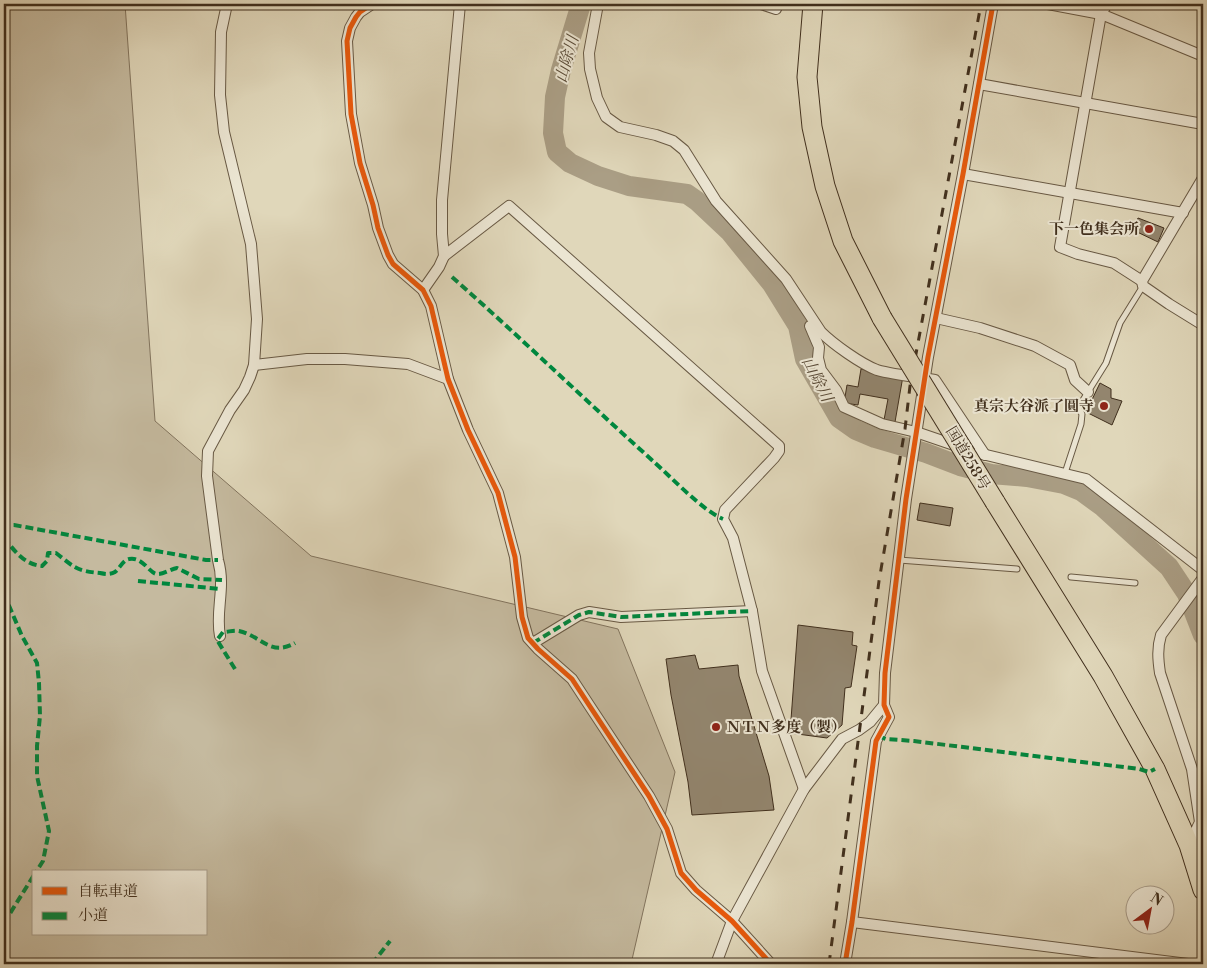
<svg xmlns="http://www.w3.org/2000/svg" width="1207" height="968" viewBox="0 0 1207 968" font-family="'Libre Bodoni','Noto Serif JP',serif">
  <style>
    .green { fill: #c5ba9f; stroke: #82745e; fill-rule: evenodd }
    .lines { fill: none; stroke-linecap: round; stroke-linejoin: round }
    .river { stroke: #aa9e85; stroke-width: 20 }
    .building { fill: #93866f; stroke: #402f1d }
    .lane-casing { stroke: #685944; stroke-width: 7 }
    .street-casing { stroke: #685944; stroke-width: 12 }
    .highway-casing { stroke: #402f1d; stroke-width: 21 }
    .lane { stroke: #ebe5d2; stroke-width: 5 }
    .street { stroke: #ebe5d2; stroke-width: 10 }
    .highway { stroke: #e0d7ba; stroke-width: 19 }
    .rail { stroke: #402f1d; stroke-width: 3; stroke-dasharray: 9 9; stroke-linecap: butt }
    .highway-bridge-casing { stroke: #402f1d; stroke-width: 21; stroke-linecap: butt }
    .highway-bridge { stroke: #e0d7ba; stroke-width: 19 }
    .quiet { stroke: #00873e; stroke-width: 4; stroke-dasharray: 8 4; stroke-linecap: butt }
    .cycleway-casing { stroke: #ebe5d2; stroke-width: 8 }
    .cycleway { stroke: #e8590c; stroke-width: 5 }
    .poi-dot { fill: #8f2418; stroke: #ebe5d2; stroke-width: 2 }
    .labels { text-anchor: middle; stroke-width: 4; stroke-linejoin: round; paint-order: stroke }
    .poi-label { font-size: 15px; font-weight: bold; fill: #402f1d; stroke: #ebe5d2; text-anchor: end }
    .street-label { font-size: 15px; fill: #402f1d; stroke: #ebe5d2 }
    .water-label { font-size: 16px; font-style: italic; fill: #5a4b37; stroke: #ebe5d2 }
  </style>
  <rect width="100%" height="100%" fill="#e0d7ba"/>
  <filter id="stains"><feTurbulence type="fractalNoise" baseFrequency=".004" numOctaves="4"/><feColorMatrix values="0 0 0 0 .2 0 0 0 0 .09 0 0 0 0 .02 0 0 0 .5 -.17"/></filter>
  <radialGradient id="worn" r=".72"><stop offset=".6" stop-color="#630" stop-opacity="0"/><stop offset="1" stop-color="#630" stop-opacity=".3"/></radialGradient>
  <path class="green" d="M4,4h121l30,417 156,135 307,73 57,143 -44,192h-627zM34,872h172v62h-172z"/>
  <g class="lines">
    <path class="river" d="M581,4l-20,66 -6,27 -2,36 4,19 13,11 28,13 31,10 58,8 10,7 33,31 42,52 26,42 7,33 34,59 17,12 19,8 51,15 34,13 31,8 36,3 37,7 17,7 22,16 66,60 18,27 16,41"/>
  </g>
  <g class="building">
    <path d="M1138,218l26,10 -6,14 -25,-12z"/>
    <path d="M861,369l42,7 -8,46 -11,-2 4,-21 -28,-5 -2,11 -14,-2 3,-18 11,2z"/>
    <path d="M1100,383l11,6v9l11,3 -10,24 -26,-13z"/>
    <path d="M920,503l33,5 -3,18 -33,-6z"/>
    <path d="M798,625l55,7 -1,13 5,1 -6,41 -6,1 -3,37 -15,13 -37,-5z"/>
    <path d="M695,655l4,14 39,-4 1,11 30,100 5,34 -82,5 -4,-33 -17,-87 -5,-36z"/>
  </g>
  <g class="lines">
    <defs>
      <g id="lane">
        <path d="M1065,473l16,-49 1,-10 -4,-6 28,-45 14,-40 23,-37"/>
        <path d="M899,560l118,9"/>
        <path d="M1071,577l64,6"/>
      </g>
      <g id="street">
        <path d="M372,4l-12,8 -4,5 -6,11 -3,13 4,73 9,49 13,42 5,23 10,27 5,9 30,26 8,16 17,73 20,51 30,63 17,64 7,60 6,21 10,11 34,30 17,26 60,91 18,33 14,44 15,17 36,31 39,43"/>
        <path d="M598,4l-9,49 1,16 7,29 9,19 14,10 36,8 17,6 11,9 32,51 70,78 35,53c12,12 40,32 56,38 18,5 39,7 58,10l50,75"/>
        <path d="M761,4l15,5"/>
        <path d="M1048,4l53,10 102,42"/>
        <path d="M1107,4l-6,10 -41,233 18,7 36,9 28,18"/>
        <path d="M979,84l224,40"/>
        <path d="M963,174l220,39"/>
        <path d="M1203,178l-61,103 1,5 26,18 34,21"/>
        <path d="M444,256l65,-50 270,240v5l-5,7 -49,52 -2,9 10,19 19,73 10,60 42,118"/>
        <path d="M423,290l16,-23 5,-11 -2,-22v-34l18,-196"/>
        <path d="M936,318l44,10 55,18 35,19 5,15 13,12"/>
        <path d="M810,326l9,21 -1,11 3,12 15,20 8,17 38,17 34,8 44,15"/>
        <path d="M254,365l53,-6h38l63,5 40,15"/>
        <path d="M978,453l108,26 117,91"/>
        <path d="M220,636c-5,-25 6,-48 -2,-76l-11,-84 1,-25 22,-41 14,-20 6,-13 4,-12 3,-46 -6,-75 -27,-112 -4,-37 1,-63 6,-28"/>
        <path d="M533,643l46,-28 10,-3 32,5 131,-6"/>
        <path d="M1189,845l11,-23 -8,-53 -32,-96c-2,-14 -3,-25 1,-38l42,-57"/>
        <path d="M852,922l336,42"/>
        <path d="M716,964l16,-43 72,-132 38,-50 17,-9 11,-8 14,-17"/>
        <path d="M845,964l7,-42 24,-181 13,-24 -5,-12 1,-32 21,-174 22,-142 35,-183 30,-170"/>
      </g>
      <g id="highway">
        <path d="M813,4l-6,73 5,50 13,59 18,55 39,77"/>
        <path d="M995,502l108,174 52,93 34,76 14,45"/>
      </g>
    </defs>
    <use href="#lane" class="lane-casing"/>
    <use href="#street" class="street-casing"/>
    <use href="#highway" class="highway-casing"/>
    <use href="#lane" class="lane"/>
    <use href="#street" class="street"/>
    <use href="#highway" class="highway"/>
    <path class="rail" d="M829,964l50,-383 26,-152 5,-43 71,-382"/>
    <defs>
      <path id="highway-bridge" d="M882,318l113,184"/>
    </defs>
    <use href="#highway-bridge" class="highway-bridge-casing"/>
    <use href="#highway-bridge" class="highway-bridge"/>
    <g class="quiet">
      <path d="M452,277c68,60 133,123 201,184 17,15 50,50 70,58"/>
      <path d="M4,530l4,-5h6l192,35h12"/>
      <path d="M4,537c9,13 21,28 38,29l5,-5 1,-8h8c18,14 20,18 44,20 5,1 10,2 15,-1 5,-4 8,-12 14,-13 14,-3 21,16 29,15 6,0 13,-5 19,-6l22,11 23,1"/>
      <path d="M138,581l83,8"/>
      <path d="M4,594l18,42 15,27 2,20 1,33 -3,30v30l12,55 -6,30 -7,11"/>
      <path d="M533,643l46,-28 10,-3 32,5 131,-6"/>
      <path d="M235,669l-18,-29 6,-8c5,0 11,-2 16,-1 22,5 32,26 56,12"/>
      <path d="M878,736l8,3 28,2 225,28 10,3 6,-3"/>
      <path d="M4,923l30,-48"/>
      <path d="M372,964l18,-23"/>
    </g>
    <defs>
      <g id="cycleway">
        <path d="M372,4l-12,8 -4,5 -6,11 -3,13 4,73 9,49 13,42 5,23 10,27 5,9 30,26 8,16 17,73 20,51 30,63 17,64 7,60 6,21 10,11 34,30 17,26 60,91 18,33 14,44 15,17 36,31 39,43"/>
        <path d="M845,964l7,-42 24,-181 13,-24 -5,-12 1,-32 21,-174 22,-142 35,-183 30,-170"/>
      </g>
    </defs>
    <use href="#cycleway" class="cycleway-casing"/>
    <use href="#cycleway" class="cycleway"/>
  </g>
  <g class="poi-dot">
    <circle cx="1149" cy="229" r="5"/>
    <circle cx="1104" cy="406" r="5"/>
    <circle cx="716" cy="727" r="5"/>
  </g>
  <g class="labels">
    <g class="poi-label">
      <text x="1139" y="234">下一色集会所</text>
      <text x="1094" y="411">真宗大谷派了圓寺</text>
      <text x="726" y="732" text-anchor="start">ＮＴＮ多度（製）</text>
    </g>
    <g class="street-label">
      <text transform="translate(968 458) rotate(59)" y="5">国道258号</text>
    </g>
    <g class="water-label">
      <text transform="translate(566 59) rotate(-74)" y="6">山除川</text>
      <text transform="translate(818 379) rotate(63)" y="6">山除川</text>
    </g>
  </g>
  <rect width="1207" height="968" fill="none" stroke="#e0d7ba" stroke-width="20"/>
  <rect x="5" y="5" width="1197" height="958" fill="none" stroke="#402f1d" stroke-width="2.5"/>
  <rect x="10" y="10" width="1187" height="948" fill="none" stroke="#402f1d"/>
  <rect x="32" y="870" width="175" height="65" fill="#ebe5d2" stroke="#a79c8a"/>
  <rect x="42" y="887" width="25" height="8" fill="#e8590c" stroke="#a79c8a"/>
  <text x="78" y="896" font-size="15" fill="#402f1d">自転車道</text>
  <rect x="42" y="912" width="25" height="8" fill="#00873e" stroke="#a79c8a"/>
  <text x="78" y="920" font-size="15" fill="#402f1d">小道</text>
  <g transform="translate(1150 910) rotate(32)"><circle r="24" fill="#ebe5d2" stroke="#a79c8a"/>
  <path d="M0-4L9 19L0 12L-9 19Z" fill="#8f2418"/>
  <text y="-8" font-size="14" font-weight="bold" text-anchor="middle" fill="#402f1d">N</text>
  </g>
  <rect width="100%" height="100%" filter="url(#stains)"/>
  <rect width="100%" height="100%" fill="url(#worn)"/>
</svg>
